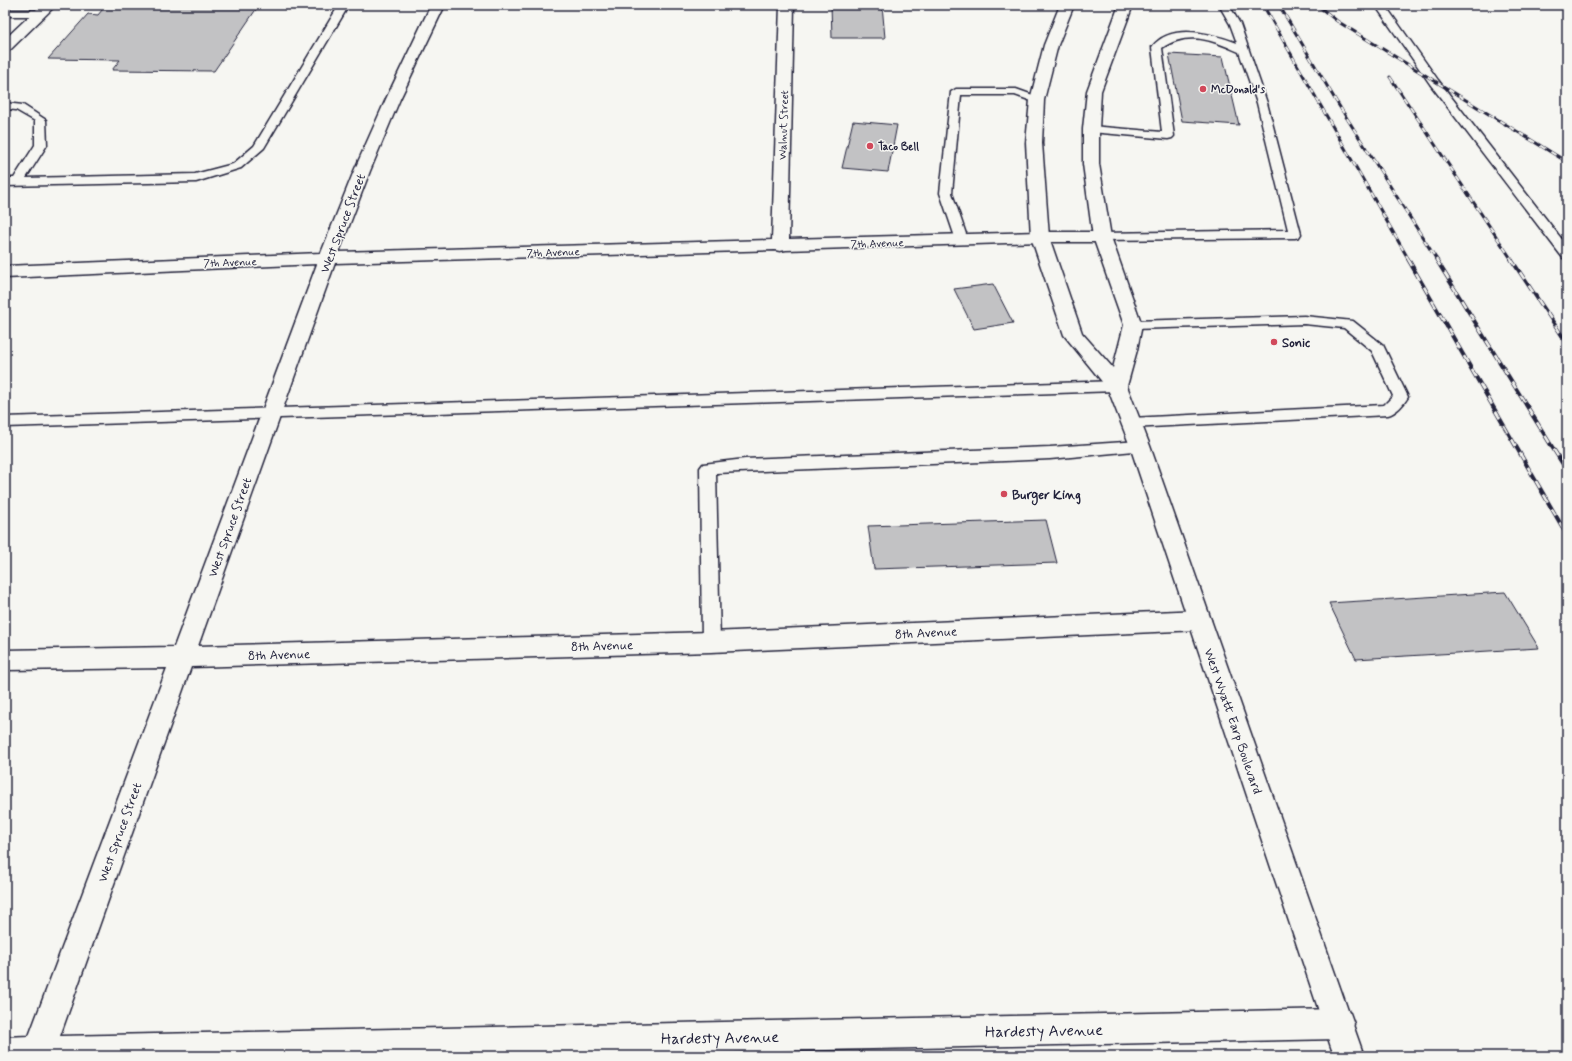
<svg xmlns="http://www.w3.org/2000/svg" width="1572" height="1061" viewBox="0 0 1572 1061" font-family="Mynerve,sans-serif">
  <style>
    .building { fill: #c2c2c4; stroke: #22223b }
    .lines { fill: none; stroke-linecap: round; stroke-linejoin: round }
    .service-casing { stroke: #22223b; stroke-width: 3 }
    .minor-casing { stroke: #22223b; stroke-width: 3 }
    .primary-casing { stroke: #22223b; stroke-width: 3 }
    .service { fill: #f6f6f2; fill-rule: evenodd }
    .minor { fill: #f6f6f2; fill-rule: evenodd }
    .primary { fill: #f6f6f2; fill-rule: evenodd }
    .rail-far1-casing { stroke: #22223b; stroke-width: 3 }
    .rail-casing { stroke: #22223b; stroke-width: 4 }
    .rail-far1 { stroke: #f6f6f2; stroke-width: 2; stroke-dasharray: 6; stroke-linecap: butt }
    .rail { stroke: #f6f6f2; stroke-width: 2.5; stroke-dasharray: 8; stroke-linecap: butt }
    .poi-dot { fill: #d1495b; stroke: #f6f6f2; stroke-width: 1.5 }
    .labels { text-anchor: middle; stroke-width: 3; stroke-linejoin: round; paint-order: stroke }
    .far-poi-label { font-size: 11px; font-weight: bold; fill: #22223b; stroke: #f6f6f2; text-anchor: start }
    .far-street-label { font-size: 11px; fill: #22223b; stroke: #f6f6f2 }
    .street-label { font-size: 13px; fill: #22223b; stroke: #f6f6f2 }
    .poi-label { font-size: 13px; font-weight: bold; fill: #22223b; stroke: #f6f6f2; text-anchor: start }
    .near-street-label { font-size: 16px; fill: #22223b; stroke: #f6f6f2 }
  </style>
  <rect width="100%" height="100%" fill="#f6f6f2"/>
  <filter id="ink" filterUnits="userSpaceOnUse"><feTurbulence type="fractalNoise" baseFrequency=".025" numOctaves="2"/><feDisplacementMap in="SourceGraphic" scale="8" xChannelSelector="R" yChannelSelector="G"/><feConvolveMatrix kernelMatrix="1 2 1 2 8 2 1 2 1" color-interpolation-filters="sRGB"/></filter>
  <g filter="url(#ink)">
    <g class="building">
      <path d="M106,5h153l-45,66 -102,-1 8,-10 -72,-1 40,-45 10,1z"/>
      <path d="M831,5h51l3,33h-53z"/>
      <path d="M1169,54l54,3 16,68 -57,-4z"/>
      <path d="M853,121l44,4 -9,47 -46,-4z"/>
      <path d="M993,284l20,39 -39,6 -20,-40z"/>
      <path d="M1046,520l11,43 -183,6 -6,-43z"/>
      <path d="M1505,592l34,56 -183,11 -27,-56z"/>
    </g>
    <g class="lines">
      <defs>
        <g id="service">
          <path d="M339,5h10l-85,143 -23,20 -45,14 -191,4v-8h9l21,-33v-24l-19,-11 -11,-1v-6l18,2 23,15 1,25 -21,33 169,-4 38,-10 21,-18z"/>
          <path d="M1219,5h10l11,19 27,79 34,131 -2,3 -4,1 -197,2 -2,-3 2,-3 4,-1 186,-3 -31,-127 -18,-51c-26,-12 -51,-22 -77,-4l12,88 -2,2 -4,1 -77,-7 -6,-3 6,-3 71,6 -10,-85c19,-25 61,-13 85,-4l-7,-19z"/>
          <path d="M1375,5h10l53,75 129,166v13l-4,-1 -133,-174z"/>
          <path d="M5,10h36l5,3 -5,3h-36z"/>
          <path d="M956,89h60l25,9 1,2 -5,3 -22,-8h-54l-9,98 16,47 -2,3h-8l-2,-3 -16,-47 11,-101z"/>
          <path d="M1304,316l49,5 30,24 25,52c-4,7 -12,16 -20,18l-257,13 -5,-1 -2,-4 2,-4 5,-1 253,-13 9,-9 -21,-45 -28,-23 -40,-4 -171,5 -5,-1 -2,-3 2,-3 5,-1z"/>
          <path d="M1117,381l5,2 2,3 -2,3 -5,2 -1112,36v-10z"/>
          <path d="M1140,441l5,1 2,4 -2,4 -95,9 -334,14 4,169 -3,5 -6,2 -6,-2 -3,-5 -2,-174 3,-4 42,-5 305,-12z"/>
        </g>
        <g id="minor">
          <path d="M41,5h15l-46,45 -5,1v-12z"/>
          <path d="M431,5h14l-45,94 -30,72 -31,81 433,-12 8,-235h14l-5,234 251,-7h62l6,1 3,4 -3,4 -6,1h-62l-254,8 -6,1 -5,-1 -440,13 -137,383 513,-14 488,-22 8,3 4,7 -4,7 -8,3 -488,22 -520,15 -131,369 1279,-27 11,4 4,11 -4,11 -11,4 -798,17h-536v-19l24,-1 138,-368 -162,2v-20l169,-3 143,-383 -312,14v-12l316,-13 33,-82 32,-72z"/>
        </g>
        <path id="primary" d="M1060,5h14l-16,40 -14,55 -2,43 7,94 33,96 31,35 11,-43 -31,-88 -10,-73v-35l4,-38 32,-86h14l-32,86 -2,38v35l12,73 31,88 -5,25 -10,36 23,60 214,610h-30l-204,-610 -22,-57 -44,-54 -33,-98 -5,-94 4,-43 14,-55z"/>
      </defs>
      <use href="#service" class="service-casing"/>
      <use href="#minor" class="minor-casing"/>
      <use href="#primary" class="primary-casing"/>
      <use href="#service" class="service"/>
      <use href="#minor" class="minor"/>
      <use href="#primary" class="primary"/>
      <defs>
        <g id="rail-far1">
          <path d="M1263,5l146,255"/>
          <path d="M1279,5l57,96 101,159"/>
          <path d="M1317,5l20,16 230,141"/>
          <path d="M1390,77l122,183"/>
        </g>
        <g id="rail">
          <path d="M1408,259l159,276"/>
          <path d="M1436,259l131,212"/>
          <path d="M1511,259l56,84"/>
        </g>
      </defs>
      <use href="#rail-far1" class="rail-far1-casing"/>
      <use href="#rail" class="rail-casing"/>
      <use href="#rail-far1" class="rail-far1"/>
      <use href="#rail" class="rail"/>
    </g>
  </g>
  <g class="poi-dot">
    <circle cx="1203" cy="89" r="4"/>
    <circle cx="870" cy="146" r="4"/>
    <circle cx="1274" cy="342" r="4"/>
    <circle cx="1004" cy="494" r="4"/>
  </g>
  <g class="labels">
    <g class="far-poi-label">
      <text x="1211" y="93">McDonald's</text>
      <text x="878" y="150">Taco Bell</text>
    </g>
    <g class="far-street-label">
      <text transform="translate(783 125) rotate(-88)" y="4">Walnut Street</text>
      <text transform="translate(877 243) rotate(-2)" y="4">7th Avenue</text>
      <text transform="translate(553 252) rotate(-2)" y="4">7th Avenue</text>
      <text transform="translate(230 262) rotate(-2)" y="4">7th Avenue</text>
    </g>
    <g class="street-label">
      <text transform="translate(342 223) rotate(-69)" y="5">West Spruce Street</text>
      <text transform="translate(229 527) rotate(-70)" y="5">West Spruce Street</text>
      <text transform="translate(926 632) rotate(-3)" y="5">8th Avenue</text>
      <text transform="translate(602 645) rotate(-2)" y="5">8th Avenue</text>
      <text transform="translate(279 654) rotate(-2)" y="5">8th Avenue</text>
      <text transform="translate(1234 721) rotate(71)" y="5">West Wyatt Earp Boulevard</text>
      <text transform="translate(119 832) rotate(-70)" y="5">West Spruce Street</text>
    </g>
    <g class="poi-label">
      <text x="1282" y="347">Sonic</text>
      <text x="1012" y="499">Burger King</text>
    </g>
    <g class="near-street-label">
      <text transform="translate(1044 1030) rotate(-1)" y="6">Hardesty Avenue</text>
      <text transform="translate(720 1037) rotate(-1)" y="6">Hardesty Avenue</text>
    </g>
  </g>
  <rect width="1572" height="1061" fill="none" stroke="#f6f6f2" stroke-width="20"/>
  <rect x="10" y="10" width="1552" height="1041" fill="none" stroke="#22223b" stroke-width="1.5" filter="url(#ink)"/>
</svg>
